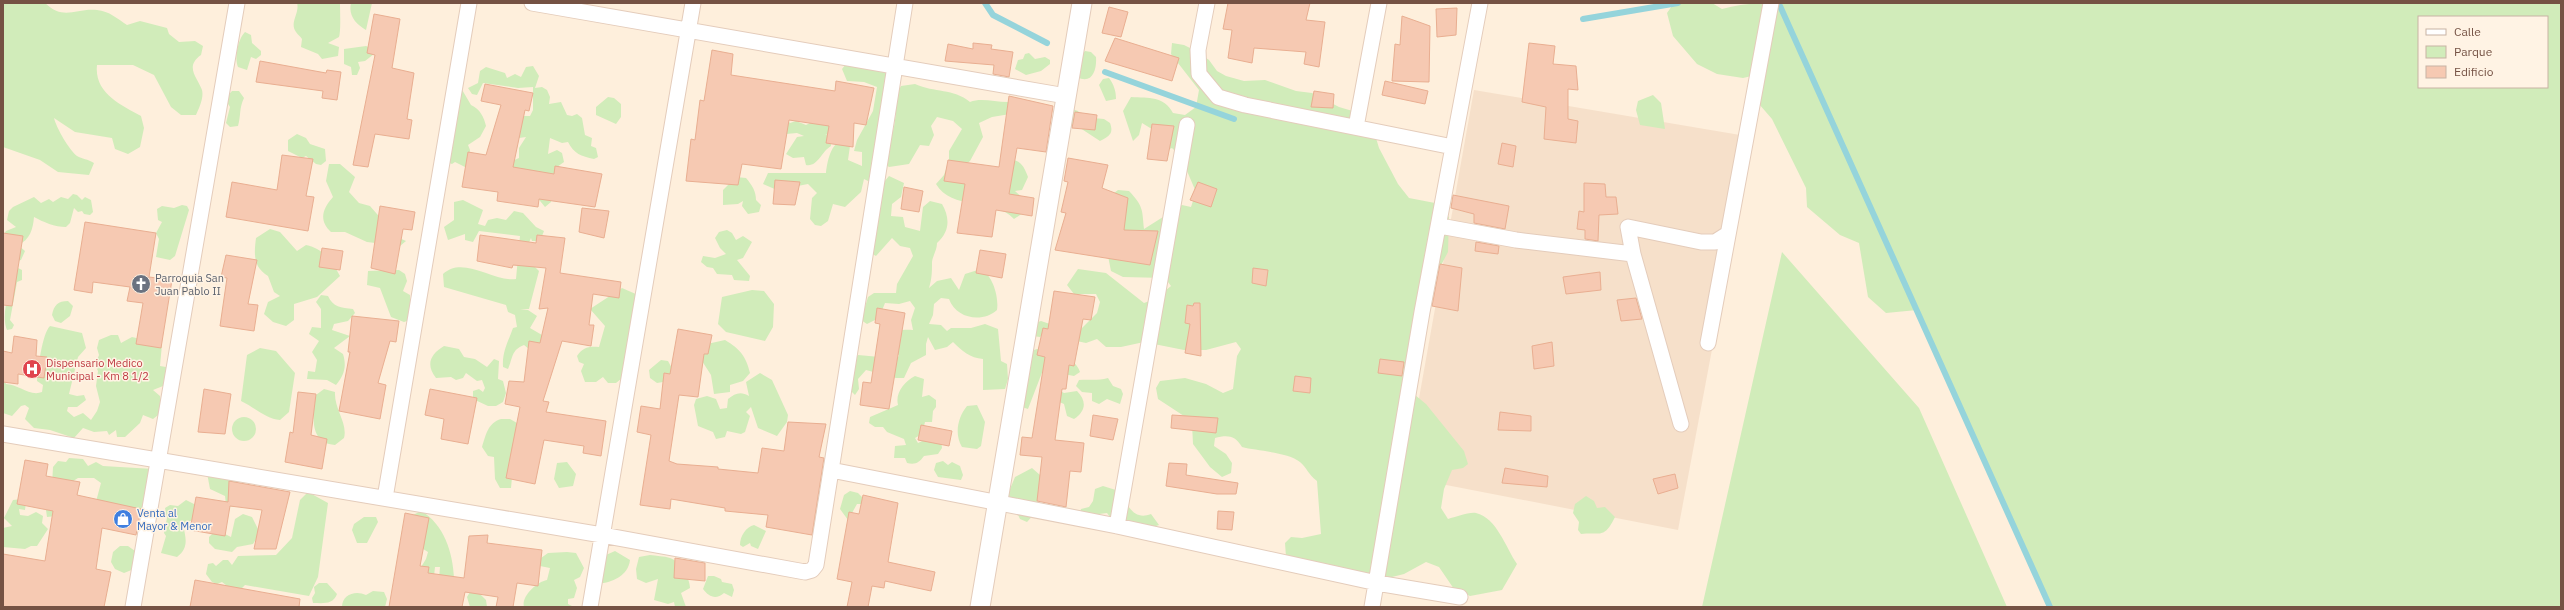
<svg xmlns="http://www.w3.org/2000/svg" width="2564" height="610" font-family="'IBM Plex Sans',sans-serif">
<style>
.residential{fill:#f6e0ca}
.green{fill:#d1ecba;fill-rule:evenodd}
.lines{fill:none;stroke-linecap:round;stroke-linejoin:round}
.stream{stroke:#95d4db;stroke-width:6}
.building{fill:#f6c9b2;stroke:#e9ae91}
.minor-casing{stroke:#e4ccbb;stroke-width:17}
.tertiary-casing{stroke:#e4ccbb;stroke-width:21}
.minor{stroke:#fff;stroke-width:15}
.tertiary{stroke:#fff;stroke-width:19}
.labels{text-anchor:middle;stroke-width:3;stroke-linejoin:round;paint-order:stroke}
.worship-label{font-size:11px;fill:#5b616d;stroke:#fff3e4;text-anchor:start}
.health-label{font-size:11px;fill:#be3a42;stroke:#fff3e4;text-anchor:start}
.shop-label{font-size:11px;fill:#366cbe;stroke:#fff3e4;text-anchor:start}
</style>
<rect width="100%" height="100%" fill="#feefdc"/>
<path class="residential" d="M1474 90 1752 137 1678 530 1405 477Z"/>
<path class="green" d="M3 3H45C64 21 75 8 97 10 109 11 118 19 127 25L140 21 167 28 169 34 179 42 195 41 203 46 201 55C184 67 198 78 202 90 204 98 199 108 196 115H181L171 107 154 75 133 65H97C94 93 121 105 141 116L144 128 140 147 128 154 115 149 112 138 75 132 54 118C56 127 69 150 77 156 82 159 88 159 94 163L89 175 58 172 40 160 3 147Z
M297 3H340C340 11 341 31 339 37L328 43 339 47 338 56 322 59 318 54 301 47 302 39C300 36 298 35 296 32 289 23 300 13 297 3Z
M351 3H372L366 30C356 24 348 16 351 3Z
M1674 3H1712L1722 9C1742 4 1759 1 1779 6L1780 3H2561V607H2050L1917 310 1886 313 1868 297 1859 243 1840 235 1807 207 1806 188 1772 119 1759 104 1760 74 1743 78 1717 74 1697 64 1673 36 1667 13ZM2419 17H2547V87H2419Z
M245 32 251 35 252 43 261 51V55L256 59 251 57 247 70 238 67C234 58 238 39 245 32Z
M1172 43 1184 45 1196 51 1209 60 1217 71 1226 76 1244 81 1265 80 1296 91 1312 93 1339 107 1356 112 1373 128 1379 148 1398 184 1409 198 1435 203 1449 217 1448 252 1417 311 1415 395 1426 404 1464 451 1468 464 1463 468 1452 470 1444 489 1441 508 1448 519C1456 517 1468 512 1476 513 1497 518 1506 548 1517 564L1502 590 1470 596 1454 589 1439 567 1426 562 1404 574 1384 579 1286 557 1285 543 1291 537 1302 538 1321 534 1317 481C1308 474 1307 468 1300 462 1288 452 1257 451 1242 447 1235 435 1227 435 1215 438L1214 446 1226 454 1232 463 1231 473 1222 477 1210 467 1193 444 1192 424 1187 418 1158 399 1156 388 1160 381 1185 378 1206 384 1223 393 1233 389 1237 356 1241 349 1236 342 1206 350H1184L1144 342 1121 347H1106L1097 339 1086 343 1044 334 1040 337 1033 336 1035 323 1041 321 1077 333 1097 313 1100 302 1096 294H1074L1067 285 1078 269 1106 273 1144 303 1155 299 1171 286 1165 278 1123 277 1111 271 1108 256 1109 197 1118 190 1129 191C1144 207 1142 210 1144 229L1182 205 1191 207 1196 192 1181 157 1172 148 1160 153V134L1142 123 1139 135 1133 141 1123 111 1131 97C1149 98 1164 96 1173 113L1185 115 1196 107 1199 90 1171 54Z
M366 46 371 48 374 54 365 61 358 62 360 68 357 75H352L351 67 344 64V49Z
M1085 51 1091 52 1096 57C1097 70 1092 85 1077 77L1078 58Z
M1029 53 1035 59 1045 57 1050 60V64L1041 71 1026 75 1015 69 1018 60 1023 59 1025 54Z
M846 64 878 69 890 75 870 182 864 179 861 192 845 207 833 204 828 221 821 226 815 225 810 219 812 198 817 193 808 184 777 190 763 184 768 173H826C827 164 830 147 838 143L850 146 848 160 862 166V152L854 151 857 140 873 111 877 87 864 82 847 81 842 69Z
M533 66 539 76 535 88 542 87 547 90 550 97 549 104 561 102 567 115 572 116 577 114 582 118 585 135 592 138 591 146 596 148 598 157 594 159C581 156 574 154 568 142L562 143 550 138 548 154 557 150 562 153 564 162 557 167 551 202 545 207 536 196 530 174 523 169 520 173 506 164 519 158V148L526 137 519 138 523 116H530L533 110V87L518 88 483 83 477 95 472 94 468 88 478 83 480 71 486 67 505 73 507 78 515 74 521 77 526 67Z
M1109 78C1114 85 1116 91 1116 99L1106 101 1099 85 1103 79Z
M915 84C935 93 953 88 970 102 982 97 997 103 1011 102L1010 114 992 117 979 123 983 137 970 161 956 172 991 181 1008 159C1021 160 1024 166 1028 177L1022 190 1015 191 1023 198V213L1014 219C994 197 951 211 936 184L944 175 949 161V151L962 129 953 121 937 117 931 126 934 135 929 146 920 145 909 164 889 167 884 163 894 127 896 113 893 101 901 86Z
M461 88 471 105C480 109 484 117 486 126L480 137 468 145 470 150 469 164 465 167 455 162 452 164 447 162Z
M232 91H239L244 98C239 108 241 116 238 126L230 127 226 123 230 107 225 99Z
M1653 95 1661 103 1665 129 1640 125 1636 110 1638 101Z
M608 97 614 98 621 104V117L616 124 596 115V107Z
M1072 109 1078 111 1082 117 1104 119 1110 123C1114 134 1109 136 1100 141L1077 126 1070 127Z
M812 112 825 126 829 123 833 137 825 134 831 138V146C821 152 818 167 806 165L804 157 793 158 786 154 797 137 804 136 797 133 786 134 783 116 790 123 796 121 806 125 810 123Z
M297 134 306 138 310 144 325 149 326 161 321 165 316 164 306 156 302 158 288 151V140Z
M329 164H340L355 177 349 192 359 203 370 206 397 237 406 241 400 246 367 242 345 232H331C318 220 323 208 333 197L326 181Z
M889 176 904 183 901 197 892 204 891 216 903 217 905 227 920 231 923 207 930 201 942 204C950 218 950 231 937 243 937 250 933 255 932 262 932 272 932 278 929 288L937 281 951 278 959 290 965 274 981 269C993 276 999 297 997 310 983 323 956 319 949 299L941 298 934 304 933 315 929 324 941 325 947 331 951 328H971L985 324 998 329 1001 361 1007 364 1008 379 1005 389 983 390V359C970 358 962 351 953 342L947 347 935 350 928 337 926 344V355L911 363 904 378H896L866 370 858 379 859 389 855 395 849 389 855 359 858 355 880 357 894 367 899 355 887 350C895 335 894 328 913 330L911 320 915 308 910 301 899 304 885 303 879 318 867 324 861 320 868 297 874 293H896L897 284 913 256 910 248 900 246 892 238 876 256 869 252 884 182Z
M736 177 746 178C752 185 756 191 756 200L761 205 759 212 748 214 742 206 743 201 738 204 723 205V190Z
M73 194 77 195 82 200 85 197 91 200 93 212 90 215 84 214 82 211 78 212 74 208 70 223 66 227C55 227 43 222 34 217 33 229 30 240 18 245L25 251 21 260 16 261 3 236 6 231 16 227 7 220 9 211 13 207 34 197 41 203 49 199 53 202 61 197 68 199Z
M463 200 483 210 478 224 485 226 488 220 497 218 506 220 514 211 523 213 536 227 544 231 540 241H532L531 238 527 247 533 265 539 271 529 309H520L528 310 537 316 530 328 542 335 560 339 529 349 524 345C511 350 513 358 508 369L503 367C502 352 508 342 513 328L517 327 515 315 508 312 506 305 444 287 443 274C463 255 493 282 516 279L520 236 479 231 473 242 465 240V234L448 240 444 227 454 220V202Z
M182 205 187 206 189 210 175 256 170 260 156 257 159 239 156 233 162 222 158 220 157 209 162 206 174 208Z
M270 229 280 232 297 251 306 245C324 249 332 261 340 276L317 297 294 304V320L286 326 273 322 264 314 268 302 280 296 274 292 268 276C253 267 254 254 256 238Z
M727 230 732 233 736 240 743 236 752 242 743 258 737 260 750 276 749 281 734 280 732 275 717 274 713 268 707 267 701 262 703 256 715 258 726 254 720 248 715 238 719 232Z
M1782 252 1919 408 2007 607H1702Z
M18 268 22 270V280L17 282 10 320 14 325 12 329 7 330C0 314 11 283 18 268Z
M399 270 405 274 407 281 403 291 410 295V320L404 322 391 317 380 288 367 285 368 271Z
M622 288 638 295 630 343 625 355 629 363 627 374 616 383H608L603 377 596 382H585L581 371 584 364 579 362 577 356C583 347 589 346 599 347L605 326 590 309Z
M752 290 764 291 774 304 773 327 765 341 726 332 718 324 722 297Z
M321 295 328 296C333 307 341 308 353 309L355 313 348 321 334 324 332 330 350 336 334 348 343 354C347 367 344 375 336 385L327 380 307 379 308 371 315 372 317 360 312 352 319 341 309 334 312 327 321 328V309L316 302Z
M68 301 73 306 70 316 61 323 55 321 52 315C54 305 58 301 68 301Z
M50 326 82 333 86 348 78 357 69 394 77 396 84 395 86 400 77 407H68L67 411 74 417 83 413 91 420 97 411 100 402 96 386 98 371 95 365 99 355 97 348 99 340 111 335H118L121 343 132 337 162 344 160 366 166 367 169 371 163 386 153 390 160 396 162 412 153 419 143 415 140 423 125 437H117L116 430 109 435 107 431 94 432 83 428 74 438 50 430 34 428 25 419 29 408 25 405 21 406 12 416 3 413V378L6 384C18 384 30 397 42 392L43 385 37 381C38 369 42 334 50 326Z
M725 340C740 349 746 356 750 373L743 381 730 385V392L714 394 711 375 702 361 707 344Z
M444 346 459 349 464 357 475 359 487 367 494 359 499 361 498 379 503 381 506 393 503 402 496 406H488L473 399V391L479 389 483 392 485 388 482 380 477 381 466 373 463 378 456 380 451 377 436 378C425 364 431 354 444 346Z
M260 348 276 351 295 373 289 412 280 420C266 419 254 407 241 401L247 355Z
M1037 349C1052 350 1075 356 1080 372L1074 376 1043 370 1028 409 1022 407 1031 351Z
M661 360 668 361 674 372 663 382 657 383 650 378 649 370Z
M760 373 772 380 788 415 787 422 777 436 758 428 751 407 746 412 750 416 745 432 741 434 727 431 725 437 716 439 713 432 698 426 694 405 696 399 707 396 716 399 720 409 727 408 728 399C735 393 741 391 749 396L746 382Z
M915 376 924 379 922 397 929 395 936 400V407L933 411 932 422H925L922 434 915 438 918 443 931 437 941 440 942 448 938 454 924 456C919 463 915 465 907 463L905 458H894L895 446 906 445 904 439 887 432 883 427H875L869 423 870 417 898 405C895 393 904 382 915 376Z
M1108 378 1113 386 1121 389 1123 394 1120 404 1107 399 1099 404 1092 401V393L1082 392 1076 386 1079 380C1090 379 1097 381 1108 378Z
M324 389 335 392C334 409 348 423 344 438L335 445C308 443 313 414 316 395Z
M1057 389 1064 393 1077 391C1087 401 1086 411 1074 419L1067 416 1064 404 1057 401Z
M977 405 985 422 981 446 977 449 962 447C954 434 958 417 967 406Z
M232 429a12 12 0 1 1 24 0a12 12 0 1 1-24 0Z
M501 419H510L517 423 511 488H500L495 479 494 457 488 456 482 447C486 434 488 423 501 419Z
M69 458 83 459 88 466 96 462 103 466 154 469 150 520 134 519 94 509 101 483 94 478H78L70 483 56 516 47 517 46 510 52 486 53 467 58 461 66 462Z
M943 461 948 465 952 462 960 466 963 475 961 480 938 477 934 470 936 463Z
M567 462 576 474 573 486 559 488 554 479 557 463Z
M1032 468 1040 475 1037 511 1027 522 1020 519 1008 494 1015 477Z
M207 473 232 478 242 486 233 507 226 505 225 496 210 489Z
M1103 486 1119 491C1127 504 1133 521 1151 514L1159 525 1153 527 1110 517 1107 513 1099 514 1091 523 1079 517 1081 509 1089 507 1093 501 1095 489Z
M850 491 858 493 865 500 862 504H857L848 520 840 509 844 495Z
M308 492 328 503 318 577 309 596 245 585 239 591 231 589 222 582 217 584 212 582 206 574 208 564 213 563 216 566 223 560H228L232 565 238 556 276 555 292 538 300 500Z
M1586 496 1594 501 1597 508 1605 507 1615 517C1604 539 1602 532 1581 534L1578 530 1579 522 1573 513 1575 504Z
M22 499 26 502 25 510 19 509 20 515 28 516 36 512 43 516 42 523 48 529 37 546H31L25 549 3 547V528L12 526 4 518 13 500Z
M186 500 198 506 196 518 183 525C186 538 189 548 177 557L161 553 166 536 164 533 167 518 165 508 170 505 178 506Z
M421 511C444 524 453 553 454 578H439L440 567H435L434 576 418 572 426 559 428 552 420 547 409 517Z
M243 514 252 517 260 533 253 544 237 547 232 552 215 549 209 543V537L214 532H221L231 537 235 519Z
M364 517H376L378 522 367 543H357L352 530 354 524Z
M754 525 766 531 758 549 751 546 750 543 743 547 740 545C740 536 746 527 754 525Z
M120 546H128L135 551 134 569 124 573 115 569 111 562 113 552Z
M615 551 630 560C628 576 613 582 598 584L606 555Z
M567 552 576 553 584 568 580 577 574 580 577 588 574 598 568 599V604L574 607H524C521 597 536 582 547 580L550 568 540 566 541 558 548 553Z
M650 555C656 556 664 556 670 558 680 561 690 578 690 588L681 593 686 607H675L674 602 668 604 654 600 658 579 646 583 637 579 636 569 639 557Z
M708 576H714L721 579 722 582 732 584 734 590 732 597 724 593C716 600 709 597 703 589Z
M319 583H327L337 594C333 605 323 603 313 603L312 598 315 593 314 587Z
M373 591 384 592 387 599 385 607H342C342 594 356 590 366 595Z
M470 592 479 593 486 600 487 607H470L467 597Z"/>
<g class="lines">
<path class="stream" d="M985 3 993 15 1047 43
M1780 6 2050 607
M1583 19 1678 3
M1105 72 1234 119"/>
</g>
<path class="building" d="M1228 3H1310L1306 20 1325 22 1319 67 1304 64 1306 52 1254 48 1252 63 1228 58 1232 30 1223 29Z
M1109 7 1128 12 1121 37 1102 33Z
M1457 8 1456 35 1437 37 1436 9Z
M374 14 400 19 392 68 414 73 407 119 412 120 409 139 375 134 368 167 353 165 375 55 367 53Z
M1402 16 1430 26 1429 82 1392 81 1395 44 1400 45Z
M1115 38 1179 58 1172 81 1105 61Z
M973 43 992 45 991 49 1013 52 1009 77 993 74 994 65 945 61 948 44 973 49Z
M1529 43 1555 46 1553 64 1576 66 1578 90 1568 89V119L1578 121 1576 143 1544 139 1546 107 1522 102Z
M712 50 733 54 731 75 835 91 836 81 874 88 866 125 854 123 853 147 826 143 829 126 789 120 781 169 742 164 738 185 686 181 691 139 695 140 700 100 704 101Z
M260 61 326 73 327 70 341 72 337 100 322 98 323 91 256 82Z
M1385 81 1428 91 1425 104 1382 95Z
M485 84 533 93 529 111 525 110 513 167 554 174 555 166 602 174 595 207 539 199 538 207 497 201 498 192 462 187 468 152 486 155 501 105 481 101Z
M1314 91 1334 94 1333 108 1311 107Z
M1009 96 1053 106 1046 152 1017 148 1009 194 1034 198 1032 216 996 210 992 237 957 233 965 184 944 181 948 160 999 167Z
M1075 112 1097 115 1095 130 1072 128Z
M1152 124 1174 126 1167 161 1147 159Z
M1502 143 1516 146 1513 167 1498 164Z
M282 155 313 159 306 196 314 197 308 231 226 217 232 182 277 190Z
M1068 158 1108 165 1102 188 1128 198 1124 230 1158 231 1150 265 1055 250 1066 213 1061 212 1068 182 1064 181Z
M775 180 800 182 795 205 773 204Z
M1198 182 1217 189 1211 207 1190 200Z
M1584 183 1605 184 1606 197H1616L1618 214 1599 215 1598 241 1585 239V230L1577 229 1579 211 1584 212Z
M904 187 923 191 919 212 901 209Z
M1453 195 1509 206 1505 229 1474 223V214L1451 208Z
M380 206 415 212 412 230 403 229 395 274 371 268Z
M582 208 609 211 604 238 579 232Z
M85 222 156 233 149 277 172 280 161 348 136 344 143 303 127 301 130 287 93 282 92 293 74 290Z
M3 233 23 236 12 306 3 305Z
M480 235 536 243 537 235 565 238 560 273 621 282 619 298 593 294 589 325H594L591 346 562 341 543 401 549 402 546 412 606 421 601 456 583 453 584 446 544 440 535 484 506 478 520 407 505 404 509 381 524 382 529 341 540 343 548 308 539 309 546 268 513 265 512 268 477 261Z
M1476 242 1499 246 1498 254 1475 251Z
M322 248 343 251 340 270 319 267Z
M980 250 1006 254 1002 278 976 273Z
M226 255 257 260 248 304 258 305 254 331 220 326 227 278 221 277Z
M1440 264 1462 268 1458 311 1432 306Z
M1253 268 1268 270 1266 286 1252 283Z
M1600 272 1601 290 1566 294 1563 277Z
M1054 291 1095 297 1091 320 1083 319 1074 366 1069 365 1066 389H1062L1055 440 1084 443 1081 472 1070 471 1066 507 1037 501 1042 457 1020 455 1022 437 1032 438 1045 357 1037 355 1043 328 1048 329Z
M1636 298 1642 319 1621 321 1617 300Z
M1194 303H1200L1201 356 1185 353 1190 324 1185 323 1187 305 1193 306Z
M877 308 905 313 889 409 860 405 863 382 871 383 880 324 875 323Z
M352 316 399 321 396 342 390 341 378 383 386 385 380 419 339 411 350 352H348Z
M678 329 712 335 708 354H704L698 397 679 395 669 461 677 464 718 467V469L758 473 762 448 784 451 788 422 826 424 819 457 824 458 812 535 766 527 768 515 725 511V508L671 499 670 509 640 505 651 435 637 432 641 406 660 409 664 373 670 374Z
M14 336 37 340 36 356 47 357 44 378 18 374V384L3 382V351L12 353Z
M1552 342 1554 366 1534 369 1532 346Z
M1380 359 1404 362 1402 376 1378 373Z
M1295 376 1311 378 1310 393 1293 391Z
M204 389 231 394 225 434 198 432Z
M430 389 477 398 468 444 441 439 444 419 425 415Z
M298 392 316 394 311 435 327 439 322 469 285 462 290 432 293 433Z
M1500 412 1531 416V431L1498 430Z
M1093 415 1118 419 1113 440 1090 436Z
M1172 415 1218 418 1216 433 1171 428Z
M921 425 952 431 949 446 918 440Z
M25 460 48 464 46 476 80 482 77 495 141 509 136 535 102 528 96 569 111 572 104 607H3V554L45 561 53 511 17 504Z
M1169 463 1187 464 1186 475 1238 483 1236 494H1217L1166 486Z
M1505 468 1548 476 1547 487 1502 483Z
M1675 474 1678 488 1658 494 1653 479Z
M229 481 290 492 276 549H254L262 510 230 506 225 536 190 530 196 497 228 502Z
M863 495 898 503 888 562 935 572 931 591 885 581 884 588 872 586 868 607H847L852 582 837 579 849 512 859 514Z
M1218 511 1234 512 1232 530 1217 529Z
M405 513 429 518 420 566 429 567 428 573 464 578 469 536 488 535 487 543 542 550 538 586 517 583 513 607H496L498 597 465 592 462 607H389Z
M675 558 705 563V581L674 578Z
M195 580 300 599 299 607H190Z"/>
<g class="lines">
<defs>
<path id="minor" d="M532 3 1066 96
M1207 3 1198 50 1199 74 1218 97 1245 105 1453 147
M1356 127 1379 3
M1440 226 1516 240 1633 254
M1708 343 1771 3
M1681 424 1633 254 1628 227 1701 242H1715L1726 235
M3 434 602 535 805 572 812 570 816 565 905 3
M831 470 1117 526 1377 583 1460 597
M385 498 469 3
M1117 526 1187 125
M133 607 237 3
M590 607 693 3
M1372 607 1422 312 1480 3"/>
<path id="tertiary" d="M980 607 1082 3"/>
</defs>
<use href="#minor" class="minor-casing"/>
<use href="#tertiary" class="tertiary-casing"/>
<use href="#minor" class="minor"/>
<use href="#tertiary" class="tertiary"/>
</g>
<defs>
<symbol id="church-disc" viewBox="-11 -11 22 22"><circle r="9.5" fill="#6b7280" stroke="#fff3e4"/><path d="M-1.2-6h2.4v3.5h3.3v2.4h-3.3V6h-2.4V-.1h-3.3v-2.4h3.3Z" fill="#fff"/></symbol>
<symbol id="hospital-disc" viewBox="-11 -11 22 22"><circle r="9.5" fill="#e0444e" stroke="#fff3e4"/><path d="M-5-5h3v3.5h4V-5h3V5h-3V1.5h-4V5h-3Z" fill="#fff"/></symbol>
<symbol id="shop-disc" viewBox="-11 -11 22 22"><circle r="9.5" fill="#3f7fe0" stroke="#fff3e4"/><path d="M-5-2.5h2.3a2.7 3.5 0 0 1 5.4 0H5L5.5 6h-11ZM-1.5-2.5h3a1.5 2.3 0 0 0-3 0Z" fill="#fff"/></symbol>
</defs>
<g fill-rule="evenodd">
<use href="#church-disc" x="130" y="273" width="22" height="22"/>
<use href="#hospital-disc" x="21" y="358" width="22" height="22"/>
<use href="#shop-disc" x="112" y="508" width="22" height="22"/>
</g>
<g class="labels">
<g class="worship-label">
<text x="155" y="282">Parroquia San<tspan x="155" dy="13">Juan Pablo II</tspan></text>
</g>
<g class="health-label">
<text x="46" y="367">Dispensario Medico<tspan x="46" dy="13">Municipal - Km 8 1/2</tspan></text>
</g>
<g class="shop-label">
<text x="137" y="517">Venta al<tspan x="137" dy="13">Mayor &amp; Menor</tspan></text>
</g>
</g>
<rect width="2564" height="610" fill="none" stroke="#755244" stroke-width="8"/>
<rect x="2418" y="16" width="130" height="72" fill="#fff3e4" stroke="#c8b3a4"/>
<rect x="2426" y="29" width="20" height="6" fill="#ffffff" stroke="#c8b3a4"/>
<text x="2454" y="36" font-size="12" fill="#755244">Calle</text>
<rect x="2426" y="46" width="20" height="12" fill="#d1ecba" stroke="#c8b3a4"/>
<text x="2454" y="56" font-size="12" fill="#755244">Parque</text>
<rect x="2426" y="66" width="20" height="12" fill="#f6c9b2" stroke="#c8b3a4"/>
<text x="2454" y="76" font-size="12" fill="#755244">Edificio</text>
</svg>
